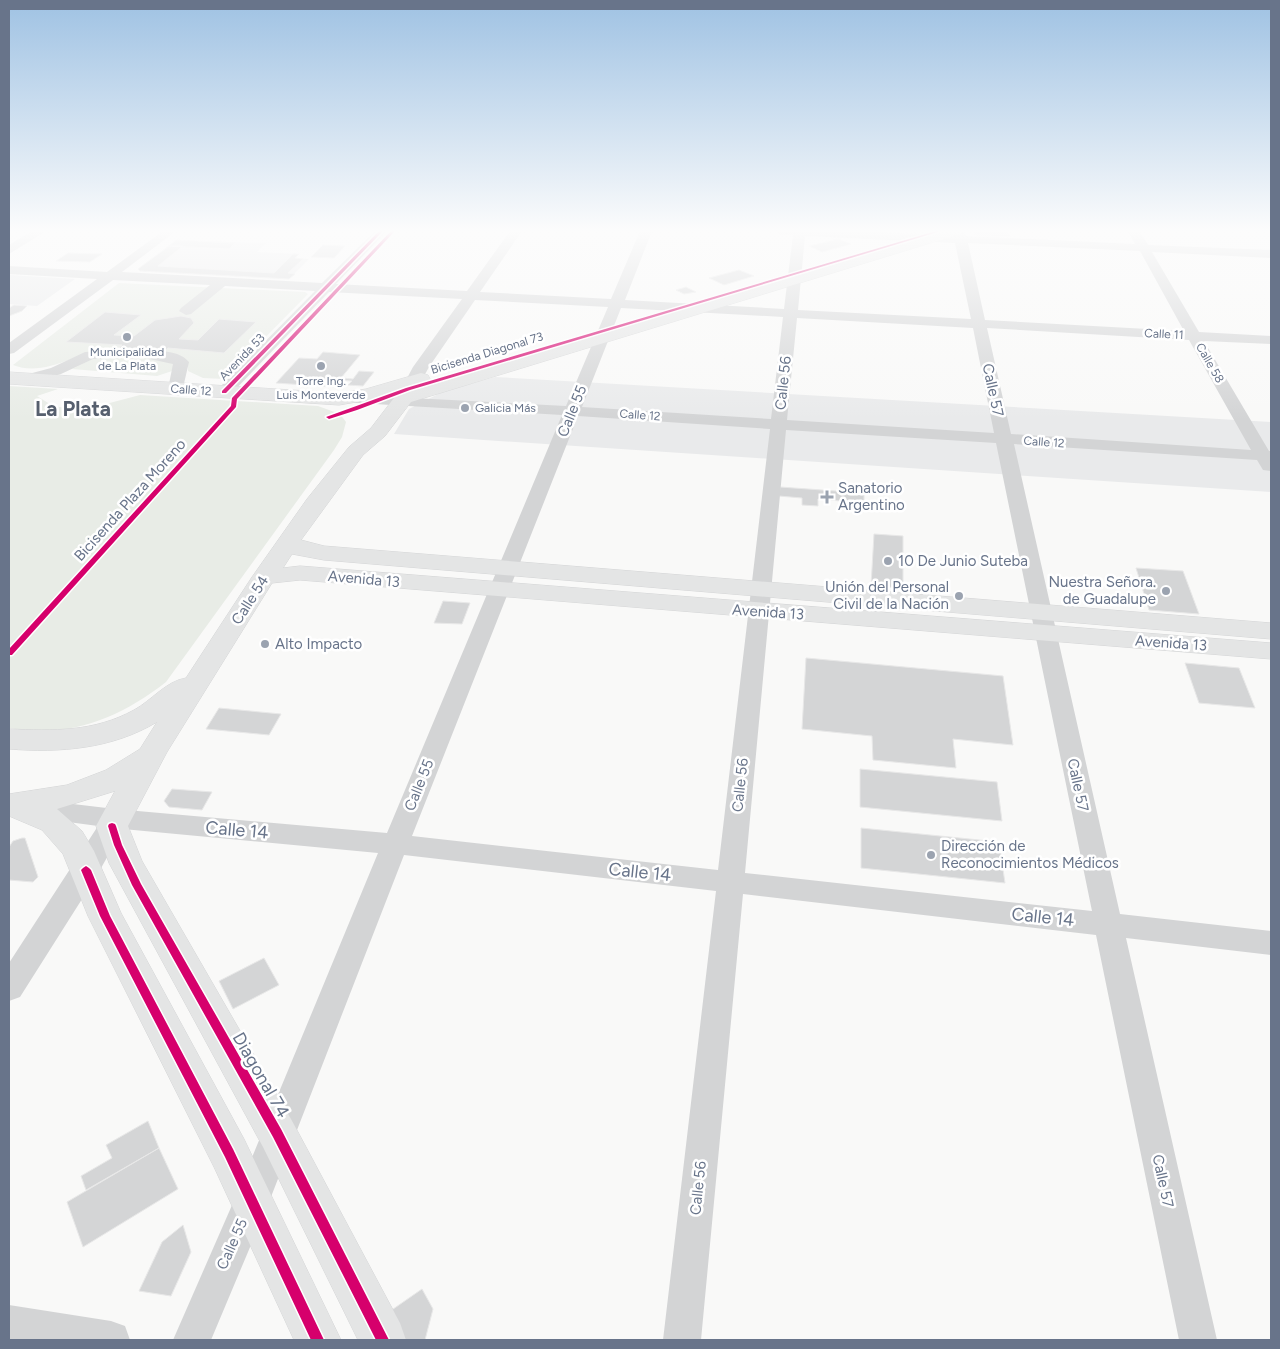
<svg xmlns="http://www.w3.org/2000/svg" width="1280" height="1349" font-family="Figtree,sans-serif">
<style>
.built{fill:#e9eaeb}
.green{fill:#e8ece6}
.building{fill:#d4d5d6;stroke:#e8e8e8}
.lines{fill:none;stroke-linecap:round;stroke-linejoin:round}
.major-casing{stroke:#d4d5d6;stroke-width:1}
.minor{fill:#d3d4d5;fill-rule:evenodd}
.major{fill:#e4e5e5;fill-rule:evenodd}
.cycleway-casing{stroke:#fff;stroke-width:3}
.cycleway{fill:#d6006c;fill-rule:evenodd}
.poi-dot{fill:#9ba3b0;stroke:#fff;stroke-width:2}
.labels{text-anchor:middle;stroke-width:5;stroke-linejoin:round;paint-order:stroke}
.far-street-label{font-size:12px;fill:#68748a;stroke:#fff}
.far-poi-label{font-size:12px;fill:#68748a;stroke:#fff}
.street-label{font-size:15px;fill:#68748a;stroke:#fff}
.poi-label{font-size:15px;fill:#68748a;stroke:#fff;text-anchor:start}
.near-street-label{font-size:18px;fill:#68748a;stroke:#fff}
.far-town-label{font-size:21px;font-weight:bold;fill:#565f6e;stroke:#fff}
</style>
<rect width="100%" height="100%" fill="#f9f9f8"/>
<path class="built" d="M176 240 266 243 257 252 299 254 296 258 309 259 289 279 140 271 138 269Z
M9 275 75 279 37 306 9 304Z
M495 377 1271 422V492L394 434 409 409 442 392Z"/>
<path class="green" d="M119 283 305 292 308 294 224 379 203 378 188 371V366C164 361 132 349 108 350 77 351 45 378 13 365Z
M100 355 160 357 175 363 172 371 157 376 72 369Z
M9 386 58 389 37 396 53 406 67 408 102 405 140 395 318 406 340 414 346 422 342 437 334 450 166 682C120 718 69 739 9 728Z"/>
<path class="building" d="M974 231H1007L1010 237 975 235Z
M838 239 851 244 822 252 809 246Z
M176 240 235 243 229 249 169 246Z
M323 245 345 246 334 258 311 257Z
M169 246H183L158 266 274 273 293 254H299L295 258 303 259 288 273 295 274 289 279 140 271 138 269Z
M68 253 102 254 90 262 56 261Z
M739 270 754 276 724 285 709 278Z
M686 287 696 292 684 294 676 290Z
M14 305 27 306 22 311 9 316V308Z
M105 312 141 315 114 335 134 336 155 320 181 316 191 318 194 323 179 339 198 340 219 319 256 322 224 353 168 348 162 353 147 352 139 359 123 358 131 351 116 350 122 345 66 342Z
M323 352 360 355 341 378 353 379 359 371 374 372 363 386 348 385 352 381 340 380 334 387 276 383 299 358 317 359Z
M780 487 864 493V503L818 499V506L802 505V498L779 496Z
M874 534 903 536V588L871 586Z
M1136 568 1183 571 1199 614 1149 610Z
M443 601 470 603 462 624 434 623Z
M806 658 1003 676 1013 745 953 739 956 768 873 760 872 736 802 729Z
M1185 663 1239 668 1255 708 1199 703Z
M219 708 281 714 269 735 206 729Z
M860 769 997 782 1002 821 860 807Z
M172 789 212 792 202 810 169 807 164 801Z
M861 828 999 842 1005 883 861 868Z
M22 838H25L38 877 33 882 9 880V847L13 841Z
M264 958 279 985 233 1009 219 981Z
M148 1121 159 1148 86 1190 81 1176 112 1158 106 1145Z
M159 1148 178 1189 83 1247 67 1202Z
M183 1225 191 1252 171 1296 139 1291 162 1242Z
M422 1289 433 1309 425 1340H404L386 1314Z"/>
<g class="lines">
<defs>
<path id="major" d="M941 231H962L960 234 411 402 385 436 363 455 301 540 324 546 1271 623V639L324 560 292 554 283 568 300 566 1271 643V659L300 580 272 583 167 752 128 826 142 861 291 1119 400 1323 406 1340H358L263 1147 109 863 96 826 115 791 57 809 82 831 94 851 121 913 244 1139 341 1340H294L214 1167 88 916 63 854 42 830 9 816V794L67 785 106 770 140 749 157 722C112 749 60 753 9 749V729C53 731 94 732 134 710 151 701 166 681 186 678L252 577 307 499 349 447 371 428 397 394Z
M9 372 339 393 366 389 421 373 428 375 430 379 428 383 368 400 339 405 9 384Z"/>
</defs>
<use href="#major" class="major-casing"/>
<path class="minor" d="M32 231H46L9 254V245Z
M163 231H176L122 272 322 283 375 231H387L336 284 467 291 510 231H522L480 292 611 299 640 231H652L625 300 784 309 793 235 779 234 777 231H852L954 235 953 231H965L966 236 1135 244 1128 231H1140L1148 245 1271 250V258L1152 252 1199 332 1271 336V344L1204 341 1269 451H1271V471L1263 470 1257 460 1014 444 1120 914 1271 931V955L1126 938 1217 1340H1179L1096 935 743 894 701 1340H663L716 891 404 855 269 1202 211 1340H173L236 1196 378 853 123 829 96 877 20 997 9 1001V963L98 826 31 817 22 815 18 808 22 801 31 799 115 809 387 833 562 415 341 402 339 399 347 394 397 397 413 367 462 299 329 292 230 395H218L216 392 218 389 315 291 225 286 191 314 186 315 179 311 181 308 210 285 113 280 14 353 9 354V343L97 279 9 274V266L107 272ZM805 236 955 243 971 319 798 310ZM968 243 1140 251 1184 331 985 320ZM475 300 608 307 566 406 412 398 429 367ZM621 308 783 317 771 419 582 407ZM797 318 973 328 994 433 787 420ZM987 328 1189 340 1251 450 1011 434ZM578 416 770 429 718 870 412 836ZM786 430 996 443 1092 911 745 873Z
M129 349 136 353 134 356 93 359 61 374 26 384 18 379 21 376 51 368 85 352Z
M145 350C159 351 179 350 189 362L182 392H170L168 389 173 364 140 357 138 354Z
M9 1305 111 1321 125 1326 130 1340H9Z"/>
<use href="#major" class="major"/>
<defs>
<path id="cycleway" d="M379 231H383L226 393H222V391Z
M391 231H395L237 399 236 407 12 655H9V649L231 406 232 398Z
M936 231H941L410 390 357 410 329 419 326 417 406 388Z
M112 823 115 824 116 826 122 845 141 884 281 1129 389 1340H376L273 1137 132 885 114 845 108 826 109 824Z
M86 866 89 868 91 870 110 916 233 1149 324 1340H311L225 1157 100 916 81 870 83 868Z"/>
</defs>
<use href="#cycleway" class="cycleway-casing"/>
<use href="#cycleway" class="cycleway"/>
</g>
<linearGradient id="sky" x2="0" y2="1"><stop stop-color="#9fc2e3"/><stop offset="0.55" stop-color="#fcfcfc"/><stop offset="1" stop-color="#fcfcfc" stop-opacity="0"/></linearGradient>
<rect width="1280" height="420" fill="url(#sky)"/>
<g class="poi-dot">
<circle cx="127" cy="337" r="5"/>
<circle cx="321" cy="366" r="5"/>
<circle cx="465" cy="408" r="5"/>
<path d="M824.5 489.5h5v5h5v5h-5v5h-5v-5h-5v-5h5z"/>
<circle cx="888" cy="561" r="5"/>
<circle cx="1166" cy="591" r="5"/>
<circle cx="959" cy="596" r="5"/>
<circle cx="265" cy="644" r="5"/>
<circle cx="931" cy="855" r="5"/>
</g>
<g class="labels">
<g class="far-street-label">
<text transform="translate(1164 334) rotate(3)" y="4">Calle 11</text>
<text transform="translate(487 353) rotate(-17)" y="4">Bicisenda Diagonal 73</text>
<text transform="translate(242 357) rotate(-46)" y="4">Avenida 53</text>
<text transform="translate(1210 363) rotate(60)" y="4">Calle 58</text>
<text transform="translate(191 390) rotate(4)" y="4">Calle 12</text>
<text transform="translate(640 415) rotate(4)" y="4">Calle 12</text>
<text transform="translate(1044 442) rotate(4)" y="4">Calle 12</text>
</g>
<g class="far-poi-label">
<text x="127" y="356">Municipalidad<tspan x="127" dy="14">de La Plata</tspan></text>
<text x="321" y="385">Torre Ing.<tspan x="321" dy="14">Luis Monteverde</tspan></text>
<text x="475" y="412" text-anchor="start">Galicia Más</text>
</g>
<g class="street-label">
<text transform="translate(783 383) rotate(-84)" y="5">Calle 56</text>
<text transform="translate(993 390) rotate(78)" y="5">Calle 57</text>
<text transform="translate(572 411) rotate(-68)" y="5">Calle 55</text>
<text transform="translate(130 500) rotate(-48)" y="5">Bicisenda Plaza Moreno</text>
<text transform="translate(364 579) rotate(5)" y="5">Avenida 13</text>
<text transform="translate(250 600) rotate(-57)" y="5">Calle 54</text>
<text transform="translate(768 612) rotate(4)" y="5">Avenida 13</text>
<text transform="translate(1171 643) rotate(4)" y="5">Avenida 13</text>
<text transform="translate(419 785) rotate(-68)" y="5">Calle 55</text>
<text transform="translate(740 785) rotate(-84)" y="5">Calle 56</text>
<text transform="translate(1078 785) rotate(78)" y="5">Calle 57</text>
<text transform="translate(1163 1181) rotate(78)" y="5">Calle 57</text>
<text transform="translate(698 1188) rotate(-84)" y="5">Calle 56</text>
<text transform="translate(232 1244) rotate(-66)" y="5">Calle 55</text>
</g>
<g class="poi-label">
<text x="838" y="493">Sanatorio<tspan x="838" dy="17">Argentino</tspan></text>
<text x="898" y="566">10 De Junio Suteba</text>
<text x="1156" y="587" text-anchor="end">Nuestra Señora.<tspan x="1156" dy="17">de Guadalupe</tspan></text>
<text x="949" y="592" text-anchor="end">Unión del Personal<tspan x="949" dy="17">Civil de la Nación</tspan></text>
<text x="275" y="649">Alto Impacto</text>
<text x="941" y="851">Dirección de<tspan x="941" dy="17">Reconocimientos Médicos</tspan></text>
</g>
<g class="near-street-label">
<text transform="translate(237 830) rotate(5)" y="6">Calle 14</text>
<text transform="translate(640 872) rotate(6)" y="6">Calle 14</text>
<text transform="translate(1043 917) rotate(6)" y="6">Calle 14</text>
<text transform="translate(261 1075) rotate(60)" y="6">Diagonal 74</text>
</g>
<g class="far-town-label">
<text x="73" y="416">La Plata</text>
</g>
</g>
<rect width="1280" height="1349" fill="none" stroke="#68748a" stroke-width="20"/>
</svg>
